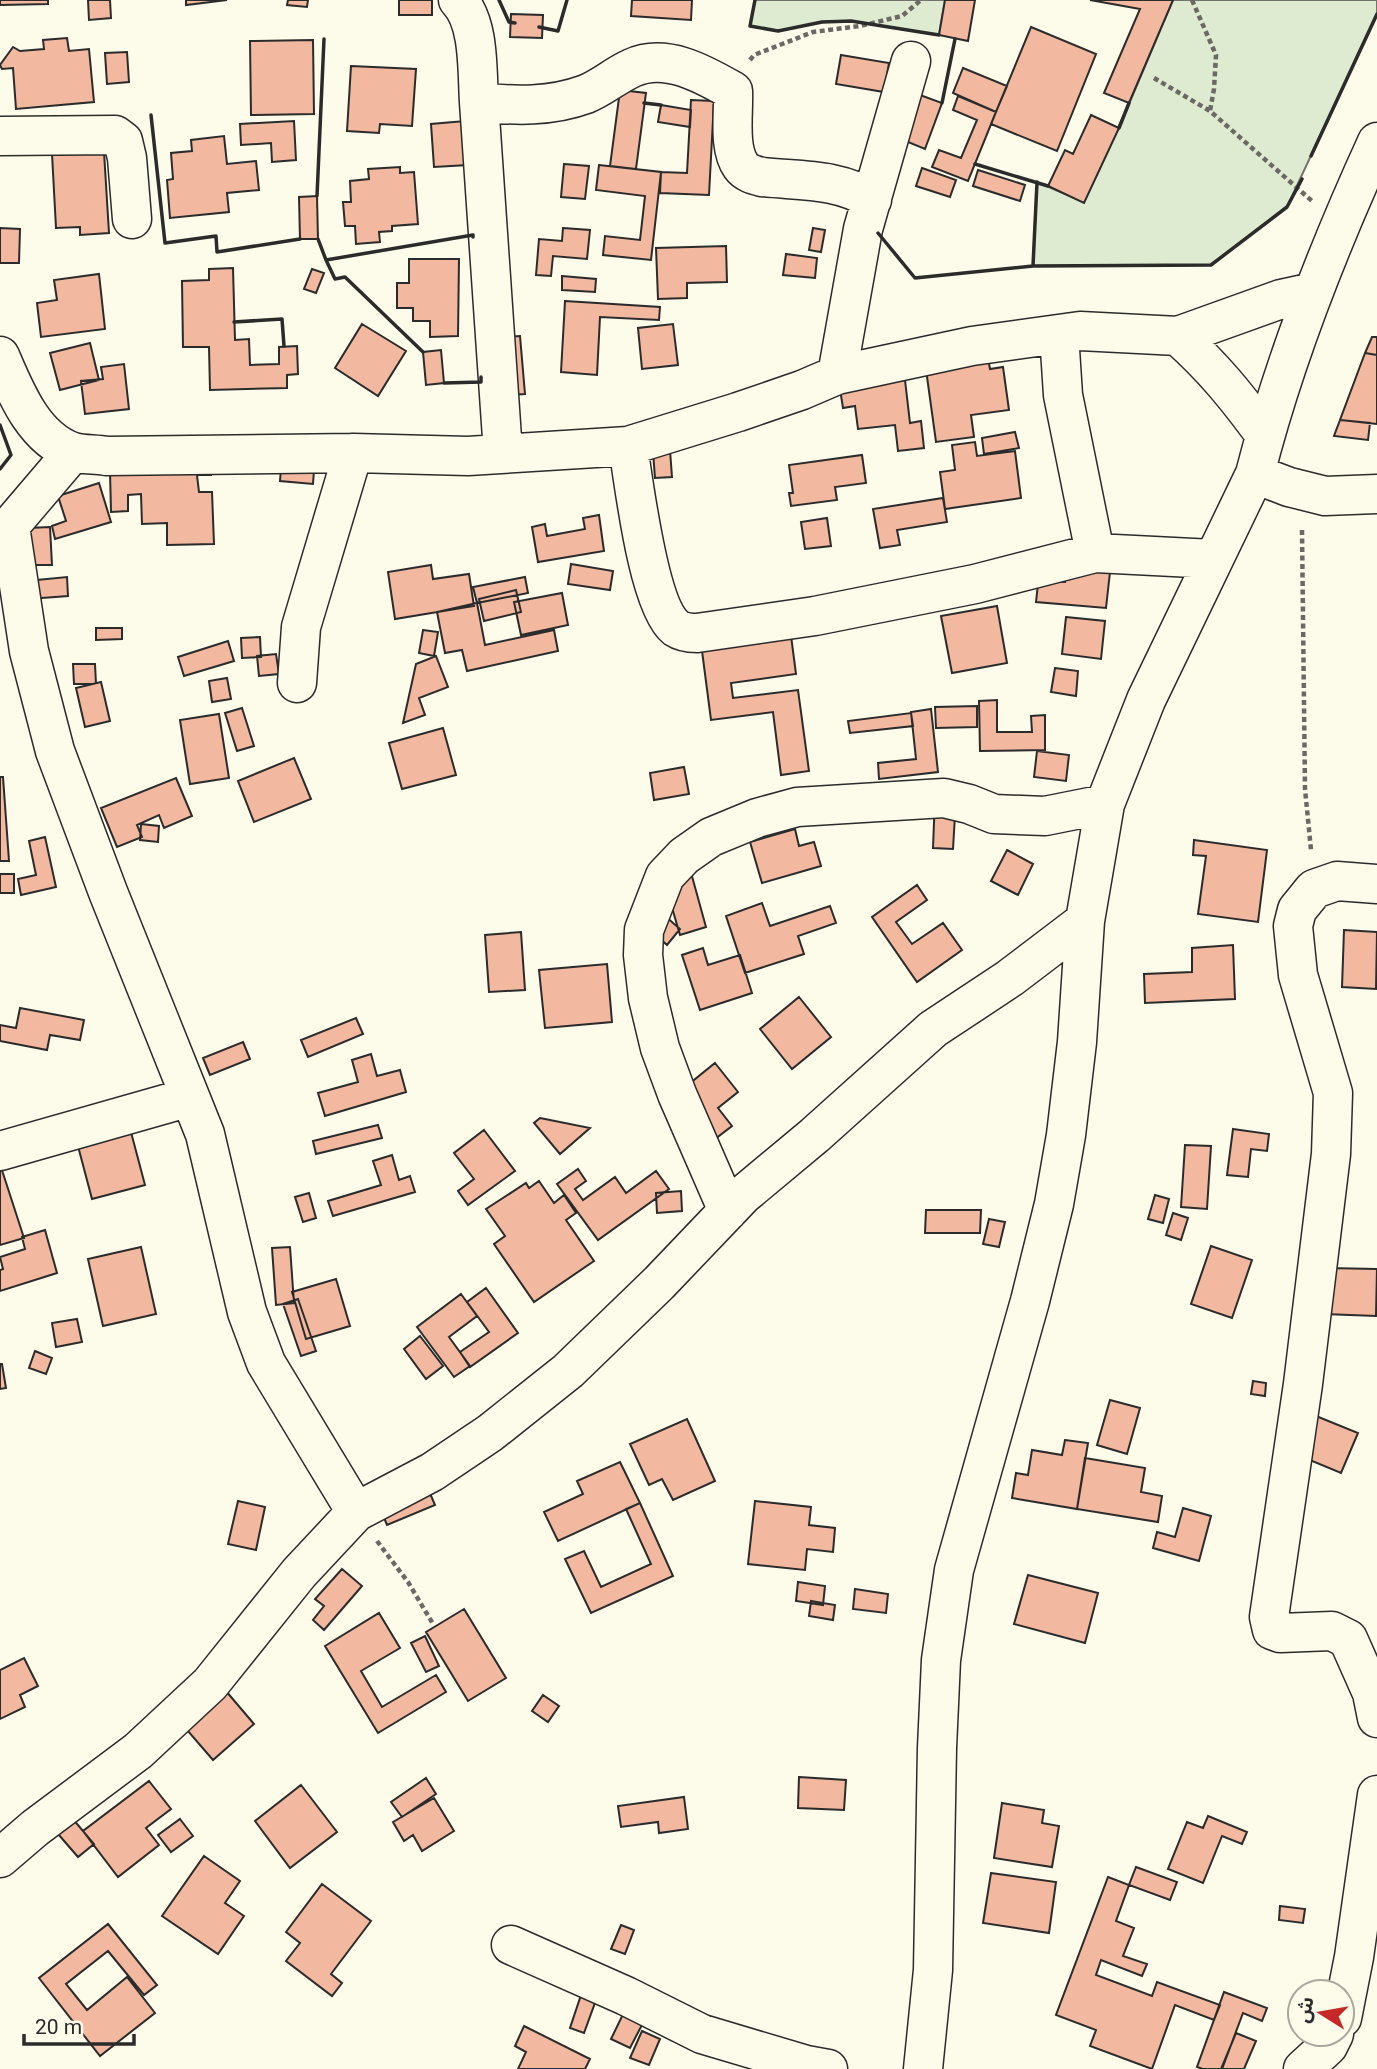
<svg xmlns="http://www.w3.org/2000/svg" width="1377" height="2069" font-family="Roboto,'Noto Sans Arabic',sans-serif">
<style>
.green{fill:#deebd1;stroke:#74746e;stroke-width:2}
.building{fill:#f2b8a0;stroke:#2b2b2b;stroke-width:2}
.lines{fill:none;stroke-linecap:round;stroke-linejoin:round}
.minor-casing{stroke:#2b2b2b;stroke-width:41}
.path{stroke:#6a6964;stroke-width:4.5;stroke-dasharray:5 3.5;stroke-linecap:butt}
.minor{stroke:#fdfbea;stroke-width:38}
.wall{stroke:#2b2b2b;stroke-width:3.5}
</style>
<rect width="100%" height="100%" fill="#fdfbea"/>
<path class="green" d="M755 0H945L939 35 851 21 822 22 778 31 750 26Z
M1173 0H1377V14L1287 207 1211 265 1033 266 1037 182 1084 202 1129 104Z"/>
<path class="building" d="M0 0H48V4L0 5Z
M88 0H110L111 18 89 20Z
M186 0H227L186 5Z
M288 0H308L307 7 287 5Z
M399 0H432V15H399Z
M632 0H692L691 20 631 16Z
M945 0H975L968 41 939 35Z
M1090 0H1173L1129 103 1104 93 1140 9Z
M511 14 543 15 542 38 510 37Z
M1031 27 1096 54 1057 151 991 124Z
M67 38 69 51 89 49 94 102 16 109 13 68 2 69 0 65 13 47 20 51 44 49 43 40Z
M313 40 314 114 251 115 250 41Z
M127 52 129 82 107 84 105 53Z
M841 55 889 63 884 92 836 84Z
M351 66 416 69 412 126 380 124 379 133 347 131Z
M963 68 1007 86 996 112 953 93Z
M620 90 646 93 636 169 610 166Z
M920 95 942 103 925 149 903 140Z
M958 96 996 112 968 181 932 167 939 150 961 158 977 120 953 110Z
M691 100 714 101 709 195 660 193 661 172 687 173Z
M661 105 691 110 690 127 658 122Z
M1091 115 1119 128 1084 203 1048 186 1065 150 1073 154Z
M294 121 296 160 272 162 271 143 241 145 240 124Z
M465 121 468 165 434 167 431 124Z
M224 136 227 164 256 161 259 190 227 193 229 212 170 218 167 180 173 179 171 153 192 151 191 140Z
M104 152 109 233 80 235V227L56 228 52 154Z
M564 164 589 166 585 199 561 197Z
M599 165 661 172 651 260 603 255 605 236 640 240 645 196 596 190Z
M400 167V173L414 172 418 224 392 226V231L379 232 380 242 356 244 355 226H345L343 202H351L350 181 369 179 368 169Z
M922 168 956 180 950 197 916 186Z
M978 170 1025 185 1020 201 973 186Z
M317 196 318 239H300L299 197Z
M0 228 20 229 19 263H0Z
M563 228 590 230 587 259 553 256 551 276 536 275 539 239 562 241Z
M813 228 825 230 821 252 809 250Z
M726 246 727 282 687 283V298L658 299 656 248Z
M786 254 817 258 815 278 783 275Z
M409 259H459L458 336 430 337V321H413V308H397V283H409Z
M233 268 235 340 249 339 250 365 279 364V347L297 346 298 374 287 375V388L210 390 209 347H183L182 281 209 280V269Z
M312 269 324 273 316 293 304 289Z
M99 274 105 329 41 337 37 303 57 300 54 280Z
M562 276 596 279 595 292 562 290Z
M565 301 660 307 659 320 600 317 597 375 561 372Z
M362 324 406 351 378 396 335 368Z
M673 324 678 365 642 369 638 328Z
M520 336 525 394 508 395 502 337Z
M1372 337H1377V355L1365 353Z
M90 343 99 380 60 390 50 353Z
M986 347 990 369 1003 367 1009 410 971 415 974 437 936 442 924 355Z
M441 350 444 383 426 385 423 352Z
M1365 353 1377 355V424L1340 420Z
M124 364 129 409 85 414 81 381 103 379 101 367Z
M905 380 910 423 921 421 924 448 898 451 895 425 858 429 855 406 843 408 840 389Z
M1340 420 1370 423 1368 440 1334 436Z
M1015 432 1019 448 984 454 982 438Z
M975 442 977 456 1015 451 1021 498 945 509 940 472 955 470 952 445Z
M670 450 672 477 655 478 653 452Z
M862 455 866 483 835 487 837 500 791 506 789 493H793L789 465Z
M211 466V475H197L199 492H212L214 544 167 545V523L142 524 141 494 128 495V511L111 512 110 472Z
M281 468 314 470 313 484 280 481Z
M99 483 111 522 55 539 52 526 66 521 58 496Z
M943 498 947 522 897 530 900 545 880 548 873 509Z
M599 515 604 551 538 562 532 527 545 524 547 536 585 529 583 518Z
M827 518 831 546 805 549 801 522Z
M50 527 52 565H30L28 528Z
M1041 557 1052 581 1065 582 1067 559 1111 563 1106 608 1036 602Z
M571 564 613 571 610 590 568 584Z
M431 565 433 579 469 574 474 606 395 619 388 572Z
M67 577 68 596 29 599 27 581Z
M525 577 528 593 477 603 473 587Z
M516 590 521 612 484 621 479 599Z
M562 593 568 625 521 635 514 602Z
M477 603 485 645 554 630 558 651 467 671 462 650 445 653 437 612Z
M997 606 1007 663 952 673 941 616Z
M1066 617 1105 621 1101 659 1062 654Z
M96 628H122V639L96 640Z
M790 628 796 674 731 683 733 698 798 690 809 771 781 775 773 712 711 720 702 651Z
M423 630 438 632 434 656 419 653Z
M260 637 261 657 242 658 241 638Z
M228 641 234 661 184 676 178 657Z
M276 654 279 674 259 676 257 656Z
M436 656 448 687 419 698 425 715 403 723 416 664Z
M73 664H95L96 684H74Z
M1055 668 1078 671 1076 696 1051 692Z
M227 678 231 699 212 702 209 681Z
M101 682 110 721 85 727 76 688Z
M997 700V732H1032L1031 716 1045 715V750L980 751 979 701Z
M977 706V727L936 728 935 707Z
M242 708 254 746 237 751 225 713Z
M931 709 938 772 879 779 878 763 916 759 911 712Z
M911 713 913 726 850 733 848 721Z
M219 714 229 778 190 784 180 720Z
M443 728 456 775 402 789 389 743Z
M1037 751 1069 755 1066 781 1034 777Z
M294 758 311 799 254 822 238 781Z
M684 767 689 794 654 800 650 773Z
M0 777H3L9 861H0Z
M176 778 192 816 164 828 159 815 137 825 142 837 117 847 101 808Z
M935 797 956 798 953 849 933 848Z
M141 824 159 826 158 842 140 840Z
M795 829 799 846 814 842 821 866 762 883 750 842Z
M45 837 56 887 21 895 18 879 36 875 29 841Z
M1194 840 1267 850 1258 922 1198 914 1206 856 1193 855Z
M1007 850 1033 864 1018 895 991 881Z
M690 869 706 927 680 935 663 877Z
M0 874H14V893H0Z
M917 885 927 900 896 922 912 944 943 923 962 950 917 982 872 917Z
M762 903 770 926 830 906 836 923 798 936 804 954 745 973 726 916Z
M656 908 680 929 667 945 657 936Z
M1344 930 1377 932 1376 989 1342 987Z
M521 932 525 990 489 992 485 935Z
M1233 945 1235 999 1145 1003 1144 974 1192 972V948Z
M703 948 708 965 740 955 752 993 700 1010 682 955Z
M607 964 612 1022 545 1028 539 970Z
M799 997 831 1037 792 1069 760 1029Z
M20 1008 84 1020 80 1040 50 1035 47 1050 0 1041V1025L16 1028Z
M356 1018 363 1034 308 1057 301 1040Z
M243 1042 250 1059 210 1075 203 1058Z
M371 1054 377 1076 400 1070 406 1092 325 1116 318 1093 358 1082 352 1060Z
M715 1063 738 1092 718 1108 732 1126 715 1139 678 1093Z
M127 1117 145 1185 92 1199 74 1131Z
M540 1118 590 1128 560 1154 534 1123Z
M378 1125 382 1138 316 1154 313 1141Z
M1233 1129 1269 1134 1267 1151 1251 1149 1248 1177 1227 1175Z
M484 1130 515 1171 468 1205 458 1191 474 1179 454 1153Z
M1185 1145 1211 1146 1207 1209 1181 1207Z
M392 1155 399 1180 410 1176 415 1192 333 1216 328 1201 381 1185 373 1161Z
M0 1164 24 1238 0 1245Z
M578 1169 586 1181 575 1189 583 1200 615 1177 626 1193 656 1171 669 1189 598 1240 557 1184Z
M539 1181 554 1203 564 1195 576 1213 566 1220 594 1261 534 1302 494 1244 505 1236 486 1209 526 1183 529 1188Z
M681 1191 682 1211 657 1213 656 1193Z
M309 1193 316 1218 303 1222 295 1197Z
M1155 1195 1169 1199 1163 1223 1148 1219Z
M926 1210H981L980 1233H925Z
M1173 1213 1188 1218 1181 1240 1166 1235Z
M989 1219 1005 1222 999 1247 983 1244Z
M45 1230 57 1273 0 1291V1270L3 1269 0 1257 25 1249 22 1237Z
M1211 1246 1252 1260 1232 1318 1191 1304Z
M141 1247 156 1314 103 1326 88 1259Z
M290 1247 294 1303 276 1305 272 1248Z
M1327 1268 1377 1269 1376 1316 1324 1314Z
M336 1279 350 1326 306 1339 292 1292Z
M486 1288 518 1333 470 1367 460 1352 489 1332 467 1302Z
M461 1294 477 1316 449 1337 470 1366 454 1377 417 1327Z
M298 1299 316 1351 301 1356 283 1304Z
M77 1319 82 1342 56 1347 52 1323Z
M420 1336 443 1366 426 1379 404 1349Z
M35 1351 52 1358 46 1374 29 1368Z
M0 1364H2L6 1388 0 1389Z
M1253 1381 1266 1383 1265 1396 1251 1394Z
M1110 1400 1140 1408 1127 1454 1097 1445Z
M1316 1416 1358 1433 1341 1473 1300 1456Z
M687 1419 715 1481 673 1500 662 1479 649 1485 630 1444Z
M1065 1440 1088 1443 1077 1509 1012 1498 1016 1473 1028 1475 1032 1450 1062 1455Z
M1085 1458 1145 1468 1141 1492 1162 1496 1158 1522 1077 1509Z
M620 1462 640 1503 558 1541 544 1512 583 1494 577 1481Z
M423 1477 435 1505 387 1525 375 1496Z
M238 1501 265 1507 256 1550 228 1544Z
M755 1501 811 1507 809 1525 835 1528 833 1552 807 1549 805 1570 748 1564Z
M640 1503 673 1576 591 1613 565 1559 584 1551 601 1587 651 1564 626 1509Z
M1183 1508 1211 1516 1199 1561 1153 1548 1157 1532 1175 1537Z
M342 1569 362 1586 324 1630 313 1620 324 1606 315 1599Z
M1028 1575 1098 1593 1085 1643 1014 1624Z
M798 1582 825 1586 823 1605 796 1601Z
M855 1589 888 1594 886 1613 853 1609Z
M811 1601 835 1605 833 1620 809 1616Z
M464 1609 506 1678 468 1701 426 1632Z
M379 1613 400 1648 361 1671 382 1707 436 1675 446 1692 378 1733 325 1646Z
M425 1636 439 1666 426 1672 411 1643Z
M24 1658 38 1686 20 1695 25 1707 0 1719V1670Z
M220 1684 254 1724 213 1760 187 1730Z
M543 1695 559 1706 548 1722 532 1711Z
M799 1777 846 1780 844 1810 798 1808Z
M426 1778 436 1794 402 1817 391 1802Z
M149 1781 171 1809 146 1828 159 1845 118 1877 83 1831Z
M301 1785 337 1832 290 1868 255 1821Z
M684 1797 688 1829 659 1833 658 1822 621 1827 618 1806Z
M434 1798 454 1831 422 1851 413 1835 404 1841 393 1822Z
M1002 1803 1044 1810 1042 1823 1059 1826 1052 1867 994 1858Z
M62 1806 94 1844 78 1857 46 1820Z
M1208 1816 1247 1832 1242 1844 1222 1836 1203 1883 1168 1869 1187 1822 1203 1828Z
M180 1819 193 1836 171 1852 158 1835Z
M204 1856 240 1881 225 1903 244 1916 218 1954 162 1916Z
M1136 1867 1177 1882 1170 1900 1129 1885Z
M991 1873 1056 1882 1049 1933 983 1923Z
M1108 1877 1129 1885 1116 1921 1134 1928 1123 1956 1147 1964 1142 1976 1101 1960 1096 1975 1152 1996 1157 1982 1220 2005 1214 2020 1175 2005 1152 2069 1090 2046 1096 2030 1056 2015Z
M322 1884 371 1921 331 1974 342 1983 332 1996 286 1961 300 1943 286 1932Z
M1280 1906 1305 1909 1303 1923 1279 1920Z
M108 1924 157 1985 144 1995 108 1951 66 1984 87 2010 127 1977 155 2013 100 2056 39 1978Z
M621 1925 634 1930 625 1954 611 1949Z
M1224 1992 1267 2008 1262 2021 1243 2013 1222 2069H1203L1197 2067Z
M581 1995 596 2000 584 2033 570 2028Z
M625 2010 645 2019 630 2048 611 2039Z
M524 2026 590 2059 585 2069H518L526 2052 515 2046Z
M642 2031 660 2039 649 2065 630 2058Z
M1236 2033 1256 2041 1244 2069H1221Z"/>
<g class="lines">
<defs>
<path id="minor" d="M458 0C480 22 477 72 479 102 515 106 551 107 586 94 603 87 616 75 632 68 666 52 705 75 733 91 734 113 728 148 741 166 746 173 754 175 762 177 799 181 839 178 872 200
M479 102 503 453
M0 136 115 135 123 141 127 158 132 219
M1059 334 1063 395 1095 553
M1178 336C1214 368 1237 397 1265 435
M0 356C15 391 33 438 73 452 83 455 96 454 106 456L353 453 468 456 628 446 738 412 802 390 837 375 972 346 1080 331 1178 336 1281 299 1313 292
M837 375 863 229 911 61
M628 446C634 483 648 606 676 628 682 632 690 633 697 633L815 616 975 584 1095 553 1213 559
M1255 474 1289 487 1325 496 1377 494
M10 526 29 651 55 751 108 892 205 1134 247 1312 266 1363 356 1512
M0 532 10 526 73 452
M297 683 301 627 353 453
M1377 884 1337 881 1314 889 1297 910 1293 926 1298 975 1333 1093 1331 1154 1303 1384 1269 1617 1272 1630 1280 1633 1332 1631 1348 1639 1372 1693 1377 1718
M0 1151 190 1097
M728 1211 677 1094 660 1048 648 998 643 955 644 930 665 876 684 856 711 837 757 818 797 807 944 798 969 804 994 814 1045 816 1105 804
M0 1858 35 1828 138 1751 210 1684 299 1573 356 1512 432 1472 490 1433 568 1371 659 1283 743 1195 815 1135 933 1029 1010 978 1085 921
M511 1945 626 1996 702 2034 806 2065 828 2069
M1342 2018 1354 1957 1377 1795
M923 2069 933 1970 937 1748 941 1660 954 1570 1030 1301 1054 1204 1066 1135 1077 1042 1085 921 1105 804 1146 700 1255 474C1284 360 1328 249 1377 142
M1303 2069 1328 2046 1334 2034"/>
</defs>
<use href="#minor" class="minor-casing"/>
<path class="path" d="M1192 0 1216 55 1214 89 1210 111
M750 60 754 55 813 32 860 26 902 16 921 0
M1154 78 1210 111 1312 201
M1302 530 1305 789 1311 850
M377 1541 408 1582 433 1624"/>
<use href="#minor" class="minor"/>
<path class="wall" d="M499 0 509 22 515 23
M755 0 750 26 778 31 822 22 851 21 939 35
M539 27 558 31 567 0
M644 103 661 105
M942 103 955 39
M151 115 165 243 216 236 217 252 300 239
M1119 128 1129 103
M1311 156 1377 14
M975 164 1048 186
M317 196 324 39
M878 233 915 278 1033 266 1211 265 1287 207 1302 179
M318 239 326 260
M1033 266 1037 182
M234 322 282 319 284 346
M423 352 345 277 335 279 326 260 473 235V237
M444 383 481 382V377
M0 425 11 455 0 469"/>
</g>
<g transform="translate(1321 2013) rotate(281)"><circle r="33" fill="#fdfbea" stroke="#a9a89e" stroke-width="2"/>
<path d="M0-5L12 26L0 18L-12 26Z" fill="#c62828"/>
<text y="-10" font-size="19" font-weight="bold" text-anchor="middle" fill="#2b2b2b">ش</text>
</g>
<path d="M24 2034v10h110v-10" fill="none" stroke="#2b2b2b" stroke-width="3.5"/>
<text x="35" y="2034" font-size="21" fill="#2b2b2b" stroke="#fdfbea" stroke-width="5" paint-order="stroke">20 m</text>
</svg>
